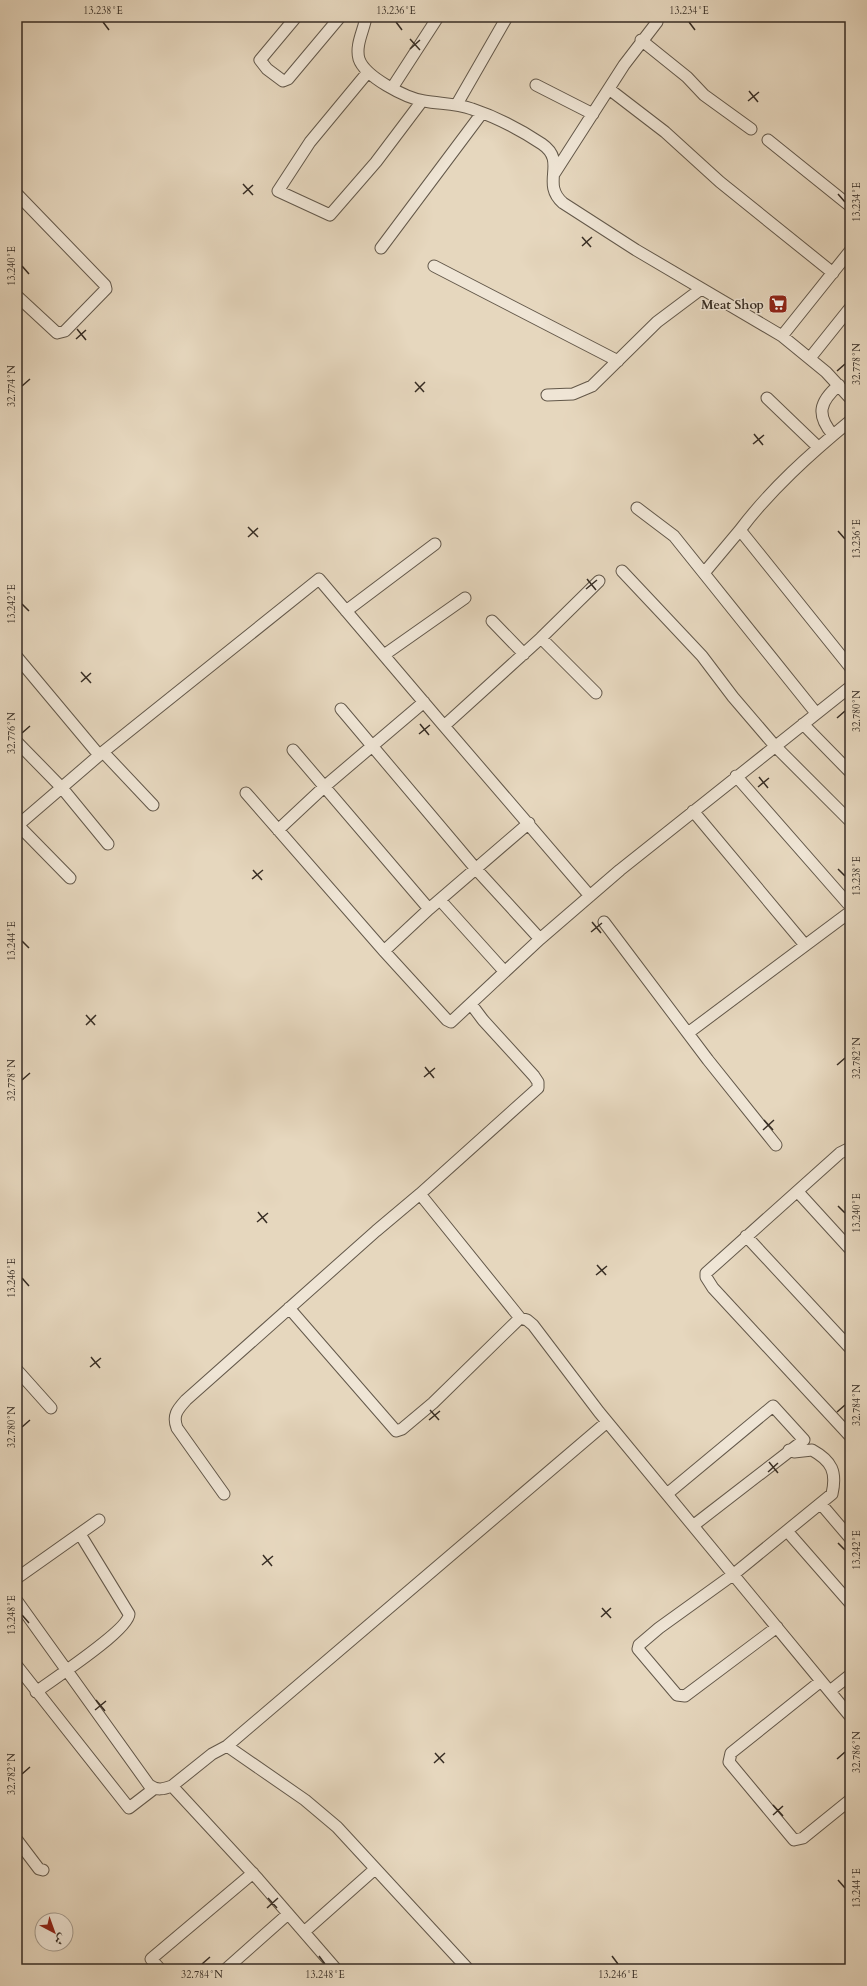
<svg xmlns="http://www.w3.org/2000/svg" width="867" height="1986" font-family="Cardo,Amiri,serif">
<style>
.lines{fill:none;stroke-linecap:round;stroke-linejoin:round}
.minor-casing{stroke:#63584a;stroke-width:13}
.minor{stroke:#efe5d5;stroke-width:11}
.ticks{fill:none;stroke:#372d24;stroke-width:1.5}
.labels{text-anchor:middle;stroke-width:3;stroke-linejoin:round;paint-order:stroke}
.poi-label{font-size:13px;font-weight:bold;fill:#372d24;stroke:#efe5d5;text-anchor:end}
.neatline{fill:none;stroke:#372d24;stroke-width:1.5}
.ticks-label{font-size:10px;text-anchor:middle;fill:#372d24}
</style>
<rect width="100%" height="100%" fill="#e6d7be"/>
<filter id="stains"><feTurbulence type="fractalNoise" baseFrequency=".005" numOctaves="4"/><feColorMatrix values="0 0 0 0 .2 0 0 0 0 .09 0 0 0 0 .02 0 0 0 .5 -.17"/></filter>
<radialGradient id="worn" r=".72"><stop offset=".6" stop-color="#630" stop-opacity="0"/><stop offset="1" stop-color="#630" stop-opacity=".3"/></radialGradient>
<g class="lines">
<defs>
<path id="minor" d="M296 17 260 60 267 69 283 81 288 79 340 17
M366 17C364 30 355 45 359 59 365 77 406 98 424 101 440 104 456 103 472 109 496 117 521 130 542 144 568 162 540 183 563 203L636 250 782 336 826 372 850 398
M641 40 687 77 704 95 751 129
M368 72 310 142 278 191 330 215 376 162 422 101
M536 85 593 114
M392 88 438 17
M609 89 665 132 720 182 833 273
M457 104 507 17
M768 140 850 206
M554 174 624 65 657 22 658 17
M17 194 105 285 106 289 65 331 57 333 17 296
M381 248 482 113
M434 266 618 361
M782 336 850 251
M810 358 850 308
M547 395 573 394 592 386 657 322 701 289
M767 398 818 447
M833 435C816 415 819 402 839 385
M637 508 674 536 816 713
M740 530C771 489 810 454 850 421
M622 571 702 656 733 697 775 746 850 821
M704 573 740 530 850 667
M346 611 435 544
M492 621 524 654
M541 638 596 693
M384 655 465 598
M17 657 99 755
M341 709 476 869 540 939
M803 724 850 772
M444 726 590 896
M17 742 62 788 108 844
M293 750 429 909
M103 752 153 805
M736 776 850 906
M246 793 384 951 447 1020 451 1022 540 939 620 870 850 687
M693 811 805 945
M17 824 70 878
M17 826 103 752 319 579 444 726 541 638 599 581
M278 830 324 787 424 702
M440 900 504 971
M604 922 708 1060 776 1145
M384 951 429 909 529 823
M688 1033 850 912
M850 1148 840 1153 706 1273V1277L713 1288 850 1436
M798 1192 850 1249
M420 1194 520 1318 527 1320 533 1325 599 1412 850 1716
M746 1236 850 1348
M289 1308 396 1431 402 1429 433 1403 520 1318
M17 1370 51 1408
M224 1494 177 1428C172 1415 178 1409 186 1400L376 1231 420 1194 538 1088V1082L534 1076 483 1020 471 1004
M667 1494 773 1406 804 1440 694 1525
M821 1504 850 1538
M787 1531 850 1603
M17 1578 99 1520
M17 1601 149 1785C157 1791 164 1789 172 1786L212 1754 227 1746 607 1422
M777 1627 685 1696 677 1695 638 1649 639 1645 659 1628 734 1574 832 1494C837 1472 832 1461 812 1450L794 1452 789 1450
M17 1666 129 1808 155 1788
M821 1681 731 1753 729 1762 794 1840 803 1838 850 1800
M830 1691 850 1675
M36 1692C52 1680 129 1630 129 1614L80 1534
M227 1746 305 1800 337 1827 468 1969
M172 1786 258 1879 336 1969
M17 1840 39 1869 43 1870
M304 1932 375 1869
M160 1969 151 1959 253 1873
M226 1969 288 1914"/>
</defs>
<use href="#minor" class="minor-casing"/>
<use href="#minor" class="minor"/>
</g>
<path class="ticks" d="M103 22 109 30M396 22 402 30M689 22 695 30M410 39 420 50M410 49 420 40M749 91 758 102M748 101 759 92M243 184 253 195M243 194 253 185M838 194 845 202M582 237 591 247M582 246 592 237M22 266 29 274M77 329 86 340M76 339 86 330M837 371 845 364M415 382 424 392M22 386 30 379M415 392 425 382M754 434 763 445M753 444 764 435M248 527 258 537M838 531 845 539M248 537 258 528M587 579 596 590M586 589 597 580M22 604 29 611M81 672 91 683M81 682 91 673M837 718 845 711M420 724 429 735M22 733 30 726M419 734 430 725M759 777 768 788M758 787 769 778M838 869 845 876M253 870 262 880M252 879 263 870M592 922 601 933M591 932 602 923M22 941 29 948M86 1015 95 1025M86 1025 96 1015M837 1065 845 1058M425 1067 434 1078M424 1077 435 1068M22 1080 30 1073M764 1120 773 1130M763 1130 774 1120M838 1206 845 1213M258 1212 267 1223M257 1222 268 1213M597 1265 606 1275M596 1275 607 1266M22 1278 29 1286M91 1357 100 1368M90 1367 101 1358M430 1410 439 1420M837 1412 845 1405M429 1420 440 1411M22 1427 30 1420M769 1462 778 1473M768 1472 778 1463M838 1543 845 1550M263 1555 272 1566M262 1565 273 1556M602 1608 611 1618M22 1615 29 1623M601 1617 611 1608M96 1700 105 1711M95 1710 106 1701M435 1753 444 1763M837 1759 845 1752M434 1763 445 1753M22 1774 30 1767M773 1805 783 1816M773 1815 783 1806M838 1880 845 1888M268 1898 277 1908M267 1908 278 1898M319 1956 325 1964M612 1956 618 1964M202 1964 210 1957"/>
<defs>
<symbol id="supermarket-square" viewBox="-11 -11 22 22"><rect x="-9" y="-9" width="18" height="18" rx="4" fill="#8f2418" stroke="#efe5d5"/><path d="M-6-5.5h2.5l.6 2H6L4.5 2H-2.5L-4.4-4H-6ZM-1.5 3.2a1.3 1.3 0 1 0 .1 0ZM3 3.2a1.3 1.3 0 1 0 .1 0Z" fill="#fff"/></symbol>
</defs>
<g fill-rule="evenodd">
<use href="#supermarket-square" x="767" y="293" width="22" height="22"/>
</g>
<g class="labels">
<g class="poi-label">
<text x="764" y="309">Meat Shop</text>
</g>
</g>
<rect width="867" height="1986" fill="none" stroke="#e6d7be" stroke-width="44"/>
<g transform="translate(54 1932) rotate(139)"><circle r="19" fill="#efe5d5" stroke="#a59b8e"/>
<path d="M0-3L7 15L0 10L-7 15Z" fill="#8f2418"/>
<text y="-6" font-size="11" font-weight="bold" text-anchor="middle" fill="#372d24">ش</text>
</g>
<rect x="22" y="22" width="823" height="1942" class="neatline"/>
<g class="ticks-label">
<text x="103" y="14">13.238°E</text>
<text x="396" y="14">13.236°E</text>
<text x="689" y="14">13.234°E</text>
<text transform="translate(856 202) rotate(-90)" y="4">13.234°E</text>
<text transform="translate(11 266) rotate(-90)" y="4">13.240°E</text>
<text transform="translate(856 364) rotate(-90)" y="4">32.778°N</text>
<text transform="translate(11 386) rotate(-90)" y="4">32.774°N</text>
<text transform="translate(856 539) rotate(-90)" y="4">13.236°E</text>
<text transform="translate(11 604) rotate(-90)" y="4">13.242°E</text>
<text transform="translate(856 711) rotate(-90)" y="4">32.780°N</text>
<text transform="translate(11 733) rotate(-90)" y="4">32.776°N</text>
<text transform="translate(856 876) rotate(-90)" y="4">13.238°E</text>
<text transform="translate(11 941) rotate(-90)" y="4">13.244°E</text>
<text transform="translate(856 1058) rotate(-90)" y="4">32.782°N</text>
<text transform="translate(11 1080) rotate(-90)" y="4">32.778°N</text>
<text transform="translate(856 1213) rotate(-90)" y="4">13.240°E</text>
<text transform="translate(11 1278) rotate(-90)" y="4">13.246°E</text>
<text transform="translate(856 1405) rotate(-90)" y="4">32.784°N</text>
<text transform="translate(11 1427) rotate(-90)" y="4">32.780°N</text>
<text transform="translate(856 1550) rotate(-90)" y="4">13.242°E</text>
<text transform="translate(11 1615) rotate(-90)" y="4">13.248°E</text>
<text transform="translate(856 1752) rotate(-90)" y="4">32.786°N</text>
<text transform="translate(11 1774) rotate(-90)" y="4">32.782°N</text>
<text transform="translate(856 1888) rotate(-90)" y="4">13.244°E</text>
<text x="202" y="1978">32.784°N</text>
<text x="325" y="1978">13.248°E</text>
<text x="618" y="1978">13.246°E</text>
</g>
<rect width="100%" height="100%" filter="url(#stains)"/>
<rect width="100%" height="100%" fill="url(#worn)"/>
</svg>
